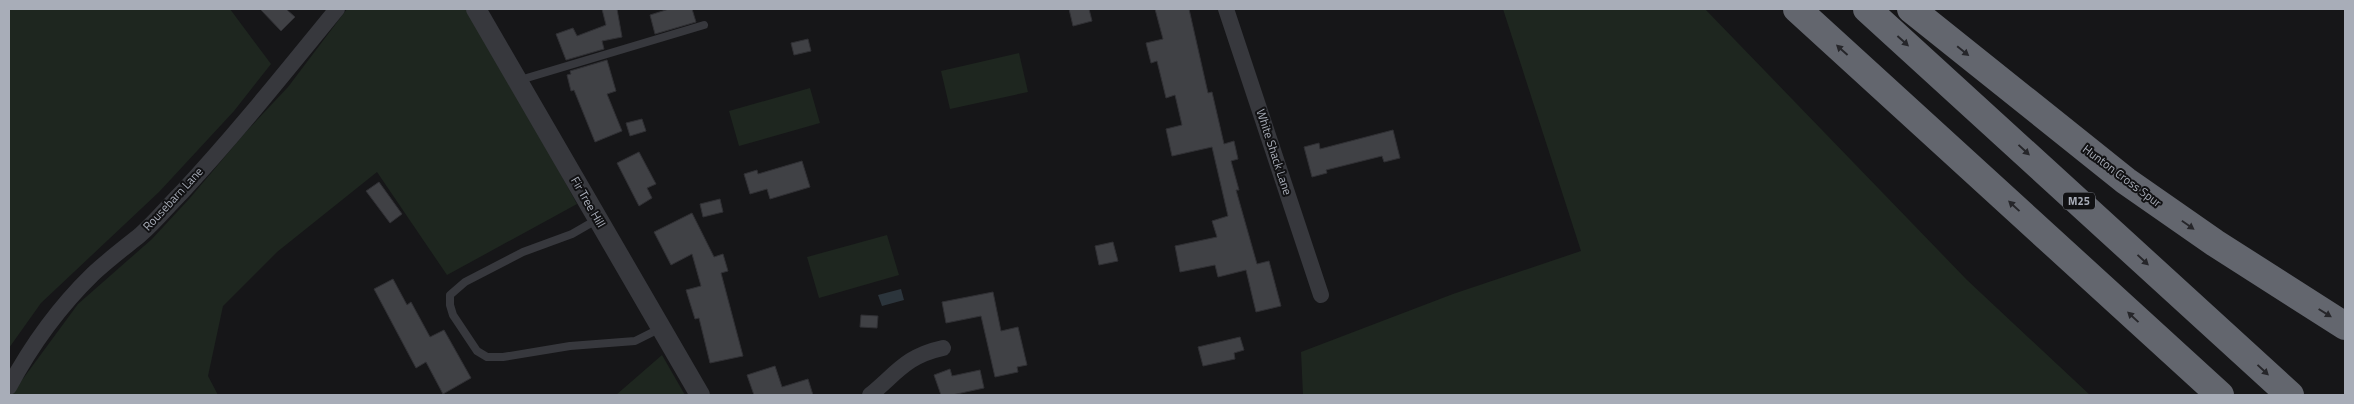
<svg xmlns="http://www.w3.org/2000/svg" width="2354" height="404" font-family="'Titillium Web',sans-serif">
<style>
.green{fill:#1e261f}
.water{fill:#2c353c}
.building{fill:#404145;stroke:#303034}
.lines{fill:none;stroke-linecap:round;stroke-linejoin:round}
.service{stroke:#37383d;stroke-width:8}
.minor{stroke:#37383d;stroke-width:16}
.tertiary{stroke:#37383d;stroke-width:20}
.motorway{stroke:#63666e;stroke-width:28}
.oneway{fill:#26262a}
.labels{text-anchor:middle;stroke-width:4;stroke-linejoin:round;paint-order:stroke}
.shield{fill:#111113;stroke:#7b7e86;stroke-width:1}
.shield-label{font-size:11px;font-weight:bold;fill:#a8adb8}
.street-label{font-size:12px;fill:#a8adb8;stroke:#111113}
</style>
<rect width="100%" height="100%" fill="#161618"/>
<path class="green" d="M9 9H230L271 64 234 111 159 192 41 303 9 348Z
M347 9H470L577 204 447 275 377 172 277 252 223 306 208 376 218 395H11L78 304 152 239 190 198 244 134 288 87Z
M1503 9H1705L1967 280 2090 395H1303L1301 352 1453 294 1581 251Z
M1019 53 1028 92 950 109 941 71Z
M810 88 820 123 739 146 729 111Z
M887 235 899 275 819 298 807 257Z
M662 355 685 395H616Z"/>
<path class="water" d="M901 289 904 300 882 306 878 295Z"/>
<path class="building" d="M260 9H286L295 17 281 31Z
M602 9H617L622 37 602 41 604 49 566 60 556 34 573 28 577 36 606 25Z
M669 9H692L696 22 655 34 650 15Z
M1069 9H1089L1092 21 1073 26Z
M1155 9H1189L1208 93 1212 92 1224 144 1234 141 1238 159 1231 161 1239 190H1236L1257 264 1269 261 1281 306 1256 312 1246 270 1218 277 1215 265 1180 272 1175 246 1217 237 1212 221 1228 216 1212 147 1172 156 1166 129 1182 125 1175 95 1166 98 1157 61 1151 63 1146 43 1163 39Z
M808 39 811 51 794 55 791 43Z
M607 60 616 91 607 94 622 131 595 142 574 90 571 91 567 75 571 74 570 71Z
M642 119 646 131 630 136 626 123Z
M1393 130 1400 158 1384 162 1382 156 1326 170 1327 173 1312 177 1304 147 1319 143 1320 149Z
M639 152 656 184 647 188 652 198 639 206 617 163Z
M802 161 810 187 770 199 767 189 750 194 744 174 757 170 758 174Z
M379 182 402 214 390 223 366 191Z
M720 199 723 212 703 217 700 204Z
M692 213 714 257 723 254 728 271 721 273 743 356 710 363 699 318 695 319 686 290 701 286 692 254 671 265 654 232Z
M1113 242 1118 261 1099 265 1095 246Z
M393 279 407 305 411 302 430 337 444 330 471 378 443 394 426 362 416 368 374 289Z
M993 292 1001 331 1018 327 1027 365 1017 367 1018 372 995 377 981 316 946 323 942 302Z
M861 315 878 316 877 328 860 327Z
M1240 337 1244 350 1234 353 1235 359 1203 366 1198 347Z
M775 366 782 387 808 379 813 395H754L747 375Z
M950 369 952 376 980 370 984 388 952 395H941L934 375Z"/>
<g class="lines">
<path class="service" d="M520 80 704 25
M598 219 572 234 523 252 465 282 450 295V305L453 315 477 351 487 357H503L570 346 635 341 661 328"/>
<path class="minor" d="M1226 9 1321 295
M9 387C31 346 59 307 93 274 108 260 124 248 140 235 155 222 168 206 182 192 237 133 287 70 337 9
M870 395C897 373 906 356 943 348"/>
<path class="tertiary" d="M476 9 700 395"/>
<path class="motorway" d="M1797 9 2220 395
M1867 9 2290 395
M1911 9 2126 181 2215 243 2345 326"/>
</g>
<defs><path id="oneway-solid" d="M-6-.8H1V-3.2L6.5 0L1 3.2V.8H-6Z" transform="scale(1.25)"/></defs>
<g class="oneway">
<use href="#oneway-solid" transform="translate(1903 41) rotate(42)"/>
<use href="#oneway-solid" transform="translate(1842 50) rotate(-138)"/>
<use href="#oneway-solid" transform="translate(1963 51) rotate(39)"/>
<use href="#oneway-solid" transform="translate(2024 150) rotate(43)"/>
<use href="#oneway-solid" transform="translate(2014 206) rotate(-137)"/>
<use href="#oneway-solid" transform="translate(2188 225) rotate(35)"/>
<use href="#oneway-solid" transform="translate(2143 260) rotate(43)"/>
<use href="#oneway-solid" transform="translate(2325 313) rotate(32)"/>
<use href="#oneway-solid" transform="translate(2133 317) rotate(-137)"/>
<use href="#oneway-solid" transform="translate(2263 370) rotate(43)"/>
</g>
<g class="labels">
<rect class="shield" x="2063" y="192.5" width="32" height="17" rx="4"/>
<g class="shield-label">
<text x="2079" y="205">M25</text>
</g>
<g class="street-label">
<text transform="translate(1274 152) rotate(72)" y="4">White Shack Lane</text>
<text transform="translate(2122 176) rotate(37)" y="4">Hunton Cross Spur</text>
<text transform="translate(173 199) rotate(-47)" y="4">Rousebarn Lane</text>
<text transform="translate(588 202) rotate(60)" y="4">Fir Tree Hill</text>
</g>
</g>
<rect width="2354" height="404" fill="none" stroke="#a8adb8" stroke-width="20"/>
</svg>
